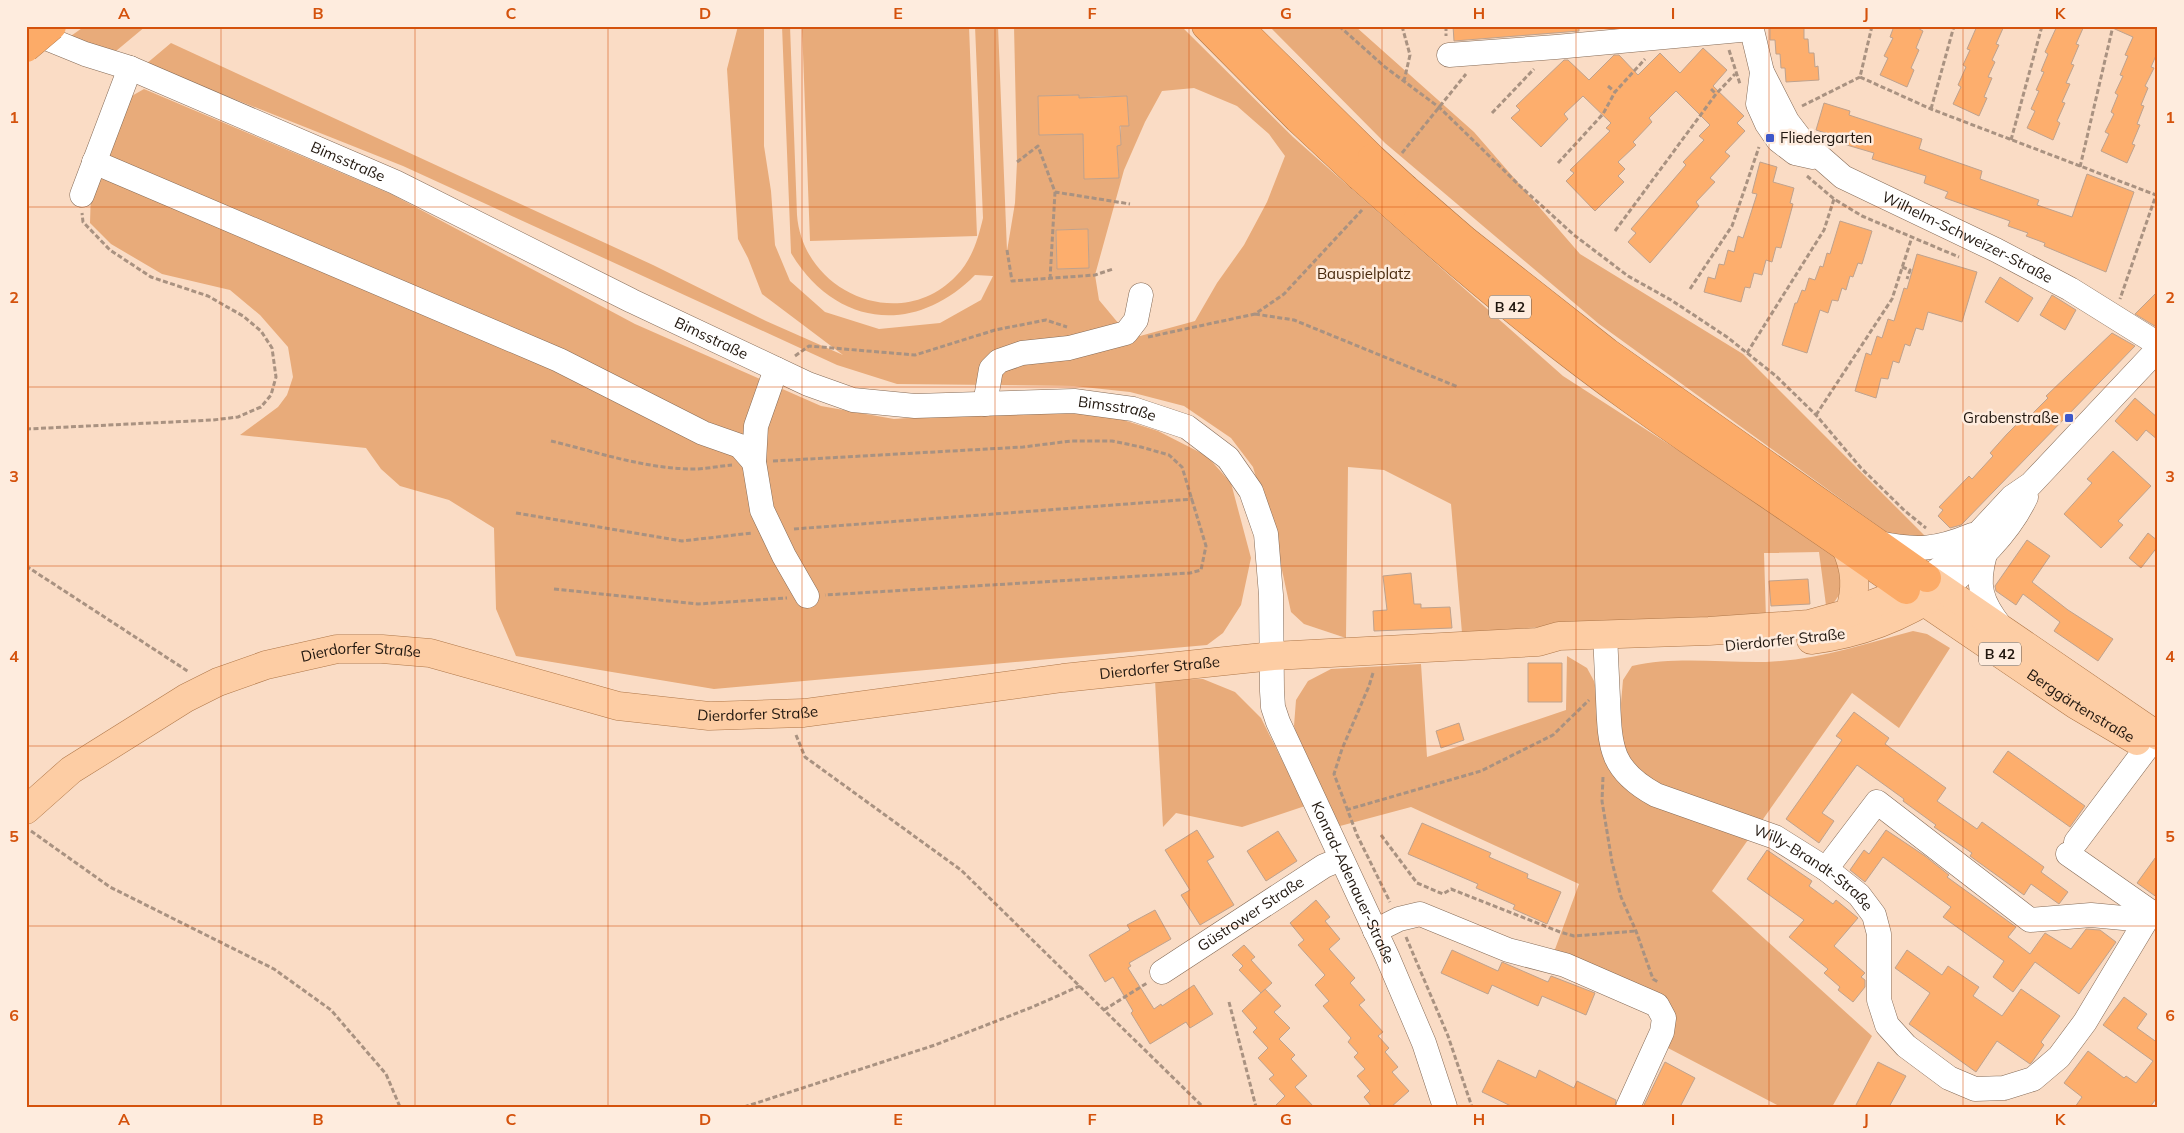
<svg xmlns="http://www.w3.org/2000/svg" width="2184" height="1133" font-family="Mulish,sans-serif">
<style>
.green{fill:#e8ab7a;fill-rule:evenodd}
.building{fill:#fdae6d;stroke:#bfa28d}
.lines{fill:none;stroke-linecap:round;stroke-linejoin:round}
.minor-casing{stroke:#856b57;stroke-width:25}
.major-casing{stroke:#af7749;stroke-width:29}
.highway-casing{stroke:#af7749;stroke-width:29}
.path{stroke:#a99281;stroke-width:3;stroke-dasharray:5 2.5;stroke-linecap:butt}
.minor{stroke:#fff;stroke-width:24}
.major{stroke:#fdcda4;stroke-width:28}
.highway{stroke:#fcab68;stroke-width:28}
.highway-bridge-casing{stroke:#af7749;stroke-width:29;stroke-linecap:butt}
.highway-bridge{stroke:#fcab68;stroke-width:28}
.grid{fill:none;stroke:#d4520c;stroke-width:1;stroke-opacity:0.55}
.poi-dot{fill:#3d57c9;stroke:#feecde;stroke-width:2}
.labels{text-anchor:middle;stroke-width:5;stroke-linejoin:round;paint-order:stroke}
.shield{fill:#feecde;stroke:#63574d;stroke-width:1}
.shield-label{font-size:14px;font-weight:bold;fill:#21170f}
.poi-label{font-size:15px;fill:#21170f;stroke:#feecde;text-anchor:start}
.street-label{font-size:15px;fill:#21170f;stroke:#feecde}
.park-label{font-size:15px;fill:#48290d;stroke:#feecde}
.neatline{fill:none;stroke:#d4520c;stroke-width:2}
.grid-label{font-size:16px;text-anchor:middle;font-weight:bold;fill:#d4520c}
</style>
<rect width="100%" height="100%" fill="#fadcc5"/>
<path class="green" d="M85 26H146L116 51 68 38Z
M738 26H764V146L771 191 775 245 790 281 825 312 879 329 940 323 981 300 993 276 975 275C915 336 835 327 791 253L782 26H790L797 215C803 293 901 334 956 276 972 260 978 239 983 218L975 26H998L1007 251 1015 203 1017 162 1014 26H1181L1293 137 1563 376 1842 556 1843 589 1827 613 1819 552 1764 553 1766 619 1594 623 1462 633 1451 504 1384 470 1348 467 1346 638 1304 624 1291 612 1279 556 1253 467 1231 438 1184 406 1130 392 1074 386 897 384 837 365 403 166 146 64 171 43 653 265 766 321 843 355 762 294 748 258 738 239 727 69ZM1194 88 1237 106 1269 134 1285 156 1267 202 1244 245 1217 283 1195 321 1140 336 1119 324 1099 300 1095 275 1124 170 1145 122 1162 91ZM1079 95 1080 134 1040 135 1038 96ZM1127 96 1129 126H1121V144L1117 146 1119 177 1085 179C1081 152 1088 125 1088 97ZM1088 229 1089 267 1057 269 1056 230Z
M802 26H969L977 236 810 241Z
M1269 26H1355L1474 132 1580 254 1743 354 1928 539 1892 536 1599 324 1385 143Z
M144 89 391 194 635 324 821 406 894 419 1079 406 1158 431 1207 456 1231 483 1251 558 1241 605 1223 633 1207 645 714 689 516 656 496 609 494 528 449 500 400 486 381 469 366 448 240 435 278 407 287 395 293 377 288 347 260 315 230 290 162 274 111 244 90 223 91 191 130 97Z
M1913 631 1927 634 1950 648 1899 728 1852 693 1761 822 1660 785 1643 774 1623 751 1620 715 1623 680 1632 666C1676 656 1722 663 1766 662 1817 660 1865 644 1913 631Z
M1567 656 1587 668 1594 681 1615 772 1750 837 1712 891 1872 1036 1832 1107H1781L1668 1048 1673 1026 1554 952 1579 884 1411 807 1340 826 1304 757 1294 726 1296 700 1308 681 1331 669 1421 664 1427 757 1566 710Z
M1203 679 1235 692 1261 718 1305 806 1242 827 1176 813 1163 827 1155 680Z"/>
<path class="building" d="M1453 26H1579V31L1454 41Z
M1770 26H1804V39H1808L1809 53H1814L1815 67 1818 66 1819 80 1786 82 1785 68H1781L1780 54H1776L1775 40H1770Z
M1894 26H1914L1923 31 1916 48 1919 50 1911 68 1914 70 1907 87 1880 75 1888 58 1884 56 1893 38 1890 37Z
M1977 26H2004L1996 44 1999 45 1992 60 1995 62 1988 77 1992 78 1984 97 1987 98 1979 116 1953 104 1961 87 1958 85 1966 67 1963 65 1970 50 1967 49Z
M2057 26H2084L2076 44 2079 45 2071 64 2074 65 2066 83 2070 84 2062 102 2065 103 2057 121 2060 123 2053 140 2027 128 2035 111 2031 109 2039 91 2036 90 2044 72 2041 71 2048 54 2045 52Z
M2108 26H2158V51L2151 67 2154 68 2145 86 2148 88 2141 105 2144 106 2137 124 2140 125 2132 144 2135 145 2127 163 2101 151 2109 134 2105 132 2114 114 2111 112 2118 95 2115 93 2123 76 2120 75 2128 56 2125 55 2133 37Z
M1703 48 1727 70 1713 86 1744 116 1737 123 1745 131 1725 152 1730 156 1710 178 1715 182 1696 202 1699 206 1650 263 1628 242 1636 233 1631 229 1686 165 1683 162 1704 140 1699 136 1710 125 1676 91 1649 118 1652 122 1633 142 1636 145 1618 162 1625 169 1618 176 1624 182 1595 211 1566 181 1574 173 1570 170 1610 131 1606 128 1611 123 1583 96 1564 114 1568 119 1541 147 1511 118 1520 110 1516 106 1564 60H1568L1589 80 1614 55H1619L1638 75 1660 53 1680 73Z
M1079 95V98L1127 96 1129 126H1120L1121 145 1117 146 1119 178 1084 179 1083 134 1039 135 1038 96Z
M1824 103 1850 111 1849 115 1922 139 1919 149 1982 171 1980 179 2039 200 2037 205 2072 217 2087 174 2134 192 2106 272 2044 246 2045 243 2026 236 2028 233 2008 226 2010 221 1945 198 1948 192 1924 183 1926 176 1872 159 1874 153 1840 143 1841 138 1816 130Z
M1760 162 1777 167 1773 182 1794 188 1790 203 1793 204 1781 248 1776 247 1772 262 1766 260 1762 275 1754 273 1750 288 1745 287 1741 302 1704 292 1708 277 1715 279 1719 264 1724 265 1728 250 1734 252 1738 236 1743 238 1757 194 1752 193Z
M1840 221 1872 231 1862 264 1858 263 1853 277 1850 276 1846 290 1842 288 1838 301 1832 300 1828 313 1820 310 1807 353 1782 345 1795 303H1797L1802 290 1805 291 1809 278 1815 280 1820 266 1823 267 1827 253 1830 254Z
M1088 229 1089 268 1057 269 1056 230Z
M1917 254 1977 272 1962 322 1928 312 1923 330 1916 328 1910 346 1905 344 1899 363 1893 361 1888 379 1881 378 1876 398 1855 391 1866 353 1871 355 1877 336 1882 338 1888 319 1894 321 1904 288 1907 289Z
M2000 277 2033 298 2018 322 1985 302Z
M2158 291V328L2135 314Z
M2052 295 2076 310 2065 330 2040 315Z
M2112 333 2135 346 1961 525 1950 528 1938 516 1943 510 1939 507 1969 476 1972 479 1993 456 1990 453 2007 434 2023 418 2025 421 2048 398 2046 396Z
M2135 398 2158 418V440L2146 430 2137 441 2115 421Z
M2113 451 2151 486 2118 521 2123 525 2101 548 2064 514 2092 483 2087 479Z
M2148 533 2158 541V546L2141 568 2129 558Z
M2027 540 2050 556 2032 582 2068 610 2113 639 2098 661 2054 631 2060 622 2023 594 2016 605 1996 591 1995 586Z
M1411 573 1414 604H1421V608L1450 607 1452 628 1374 631 1373 611 1387 610 1383 576Z
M1808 579 1810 604 1771 606 1769 581Z
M1528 663H1562V702H1528Z
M1854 712 1889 738 1885 744 1946 788 1937 801 1977 829 1982 822 2044 867 2041 872 2068 892 2059 904 2031 884 2024 895 1970 856 1972 853 1934 827 1936 825 1903 801 1904 799 1857 765 1822 813 1834 821 1819 843 1786 819 1842 740 1836 736Z
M1459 723 1464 740 1441 748 1436 731Z
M2008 751 2085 806 2070 827 1993 772Z
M1422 823 1491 853 1489 857 1528 874 1527 878 1561 892 1547 924 1513 909 1515 905 1476 888 1478 884 1408 854Z
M1197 830 1214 857 1207 861 1234 905 1200 925 1181 895 1190 890 1165 850Z
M1886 830 1925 856 1949 875 1947 877 2016 927 2008 937 2030 954 2045 933 2071 949 2086 929 2100 930 2116 942 2079 994 2035 962 2013 992 1993 977 2004 961 1943 917 1951 907 1883 857 1865 882 1850 870 1864 850 1869 854Z
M1278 831 1297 861 1266 881 1247 851Z
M1767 850 1812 881 1809 886 1833 904 1836 900 1858 918 1834 946 1865 973 1861 977 1865 980V987L1853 1002 1838 990 1840 987 1824 973 1828 969 1789 937 1804 920 1747 879Z
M2158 854V898L2137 883Z
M1316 900 1330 917 1325 921 1340 939 1329 949 1355 978 1350 983 1365 1000 1359 1005 1383 1032 1378 1036 1389 1048 1385 1052 1398 1067 1392 1072 1409 1091 1391 1107H1372L1364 1097 1370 1091 1357 1076 1365 1069 1354 1057 1358 1053 1348 1042 1351 1038 1323 1006 1329 1001 1315 985 1325 975 1298 945 1304 940 1290 923Z
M1155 910 1171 939 1129 963 1131 966 1128 968 1154 1009 1161 1004 1162 1006 1194 985 1213 1014 1190 1028 1186 1022 1150 1044 1131 1013 1133 1011 1113 977 1105 982 1089 955 1130 930 1127 925Z
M1244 945 1255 957 1251 960 1272 983 1261 993 1239 970 1243 966 1232 955Z
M1452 950 1498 971 1502 962 1548 982 1551 976 1595 993 1586 1015 1542 996 1538 1006 1492 985 1488 994 1441 973Z
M1907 950 1942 975 1948 966 1979 987 1973 996 2002 1016 2021 989 2060 1016 2041 1042 2044 1045 2032 1062 2030 1064 1997 1041 1976 1072 1909 1024 1930 993 1895 968Z
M1265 989 1281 1006 1274 1012 1290 1028 1279 1039 1295 1055 1291 1059 1307 1076 1295 1087 1314 1107H1274L1285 1096 1269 1079 1274 1075 1258 1058 1268 1048 1253 1032 1257 1028 1242 1011Z
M2124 997 2147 1014 2137 1028 2158 1043V1096L2150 1107H2075L2082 1097 2064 1083 2088 1051 2124 1078 2126 1076 2136 1083 2153 1061 2103 1025Z
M1498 1060 1536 1078 1539 1070 1574 1088 1577 1081 1616 1100 1615 1107H1513L1482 1092Z
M1665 1062 1695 1078 1680 1107H1643Z
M1878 1062 1906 1076 1889 1107H1855Z"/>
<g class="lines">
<defs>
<g id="minor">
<path id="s1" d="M1751 26 1762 72 1787 121 1803 142 1843 177 1996 250 2070 289 2158 344"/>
<path id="s2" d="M26 30 85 54 130 68 395 182 632 301 808 384 853 400 915 406 1074 401 1133 409 1187 427 1228 458 1251 491 1266 534 1271 595 1272 691 1273 707 1278 722 1387 956 1424 1043 1445 1107"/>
<path d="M1449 55 1556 47 1751 29"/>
<path d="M1762 72 1758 104 1767 124 1778 140 1795 153 1813 157"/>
<path d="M94 162 559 360 703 433 740 446 754 462"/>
<path d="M82 195 130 68"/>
<path d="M776 369 756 426 754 462 762 510 784 556 807 596"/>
<path d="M985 404 991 369 999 361 1022 353 1069 348 1126 333 1136 320 1141 295"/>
<path d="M1878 543C1916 551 1936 550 1972 535"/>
<path d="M1985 554C1976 586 1981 602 2001 627"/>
<path d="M1927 578 1958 555 2012 497 2031 484 2158 349"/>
<path d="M1943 590C1976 564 2008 535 2026 497"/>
<path id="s3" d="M1605 634C1606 656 1607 678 1608 699 1610 747 1610 770 1656 795L1775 837 1826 869 1859 895 1874 915 1879 934V1000L1887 1025 1906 1046 1949 1078 1975 1089 2004 1088 2033 1079 2059 1057 2085 1022 2151 912"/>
<path d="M2076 842 2158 733"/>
<path d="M2068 854 2158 917"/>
<path d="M1826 869 1877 802 2030 920 2091 915 2145 920"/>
<path d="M1375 931 1399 919 1420 914 1508 950 1565 965 1657 1005 1664 1018 1662 1032 1628 1107"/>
<path id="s4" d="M1162 972 1324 866 1341 859"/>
</g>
<g id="major">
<path d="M1845 546C1856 569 1857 589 1849 613"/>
<path id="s5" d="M1911 593 2076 705 2137 741"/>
<path d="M1811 640C1860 634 1902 618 1943 590"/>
<path id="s6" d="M26 810 71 770 186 698 218 682 266 665 337 649H382L430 653 618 706 709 716 804 713 1063 678 1273 656 1538 642 1559 636 1709 631 1809 624 1849 613 1893 596 1927 578 2158 736"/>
</g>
<path id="highway" d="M1206 26 1298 119 1359 176
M1238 26 1372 158
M1406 189 1466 241 1607 352 1927 578
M1393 206C1470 275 1549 341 1633 401 1723 466 1816 525 1906 590"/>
</defs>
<use href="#minor" class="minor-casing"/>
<use href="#major" class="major-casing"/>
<use href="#highway" class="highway-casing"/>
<path class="path" d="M1339 26 1385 67 1440 108 1520 186 1574 235 1628 276 1671 300 1727 337 1776 376 1816 415 1861 468 1905 511 1926 528
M1402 26 1410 55 1404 81
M1446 26V36
M1872 26 1860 77 1931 109 2156 195 2120 299
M1729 50 1740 84
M1608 86 1615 92
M1711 89 1716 94
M1802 106 1860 77
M1931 109 1954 26
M1492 113 1534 69
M2011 140 2042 26
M1402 153 1466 74
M1017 162 1038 146 1055 192 1130 204
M1558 163 1603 114 1615 92 1645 59
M2080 167 2113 26
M1807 176 1834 199 1862 216 1959 257
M1615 231 1716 94 1735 74
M1007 250 1012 281 1095 275 1113 269
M1902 267 1910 270 1907 279
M1050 279 1055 192
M1690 289 1732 226 1759 147
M1255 314 1294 320 1458 387
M1148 337 1255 314 1284 294 1362 210
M1747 353 1824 230 1834 199
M795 356 809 346 915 355 995 330 1046 320 1067 327
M1816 415 1892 299 1912 237
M26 429 213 420 238 417 261 407 271 395 276 377 272 348 261 331 243 316 208 296 151 277 110 250 83 222 82 213
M551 441C597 452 645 469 694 469 706 469 719 466 732 465
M773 461 1023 447 1071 441H1112L1141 447 1169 455 1182 467 1206 546 1201 570 1190 573 825 595
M516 513 682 541 752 533
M794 529 1193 499
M26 566 189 672
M554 589 698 604 787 598
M1373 673 1369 686 1342 749 1334 774 1357 835 1390 902
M796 735 805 757 961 870 1203 1107
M1603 777 1602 801 1612 862 1621 897 1636 931 1653 979 1658 982
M1346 810 1481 771 1553 735 1589 700
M31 831 110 887 274 969 331 1010 386 1074 400 1107
M1381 835 1417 883 1443 894 1451 889 1560 932 1574 936 1636 931
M1406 937 1448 1036 1472 1107
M1229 1002 1256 1107
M1104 1010 1147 983
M744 1107 935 1045 1030 1008 1080 986"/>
<use href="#minor" class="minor"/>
<use href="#major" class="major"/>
<use href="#highway" class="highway"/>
<defs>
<path id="highway-bridge" d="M26 48 52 26
M1372 158 1406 189
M1359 176 1393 206"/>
</defs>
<use href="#highway-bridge" class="highway-bridge-casing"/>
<use href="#highway-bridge" class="highway-bridge"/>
</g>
<path class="grid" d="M221 26V1107M415 26V1107M608 26V1107M802 26V1107M995 26V1107M1189 26V1107M1382 26V1107M1576 26V1107M1769 26V1107M1963 26V1107M26 207H2158M26 387H2158M26 566H2158M26 746H2158M26 926H2158"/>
<g class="poi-dot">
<rect x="1765" y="133" width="10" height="10" rx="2.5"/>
<rect x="2064" y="413" width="10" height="10" rx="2.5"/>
</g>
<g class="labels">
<g class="shield">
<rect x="1489" y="295.5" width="42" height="23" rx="4"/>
<rect x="1979" y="642.5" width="42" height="23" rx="4"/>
</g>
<g class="shield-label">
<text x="1510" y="312">B 42</text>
<text x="2000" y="659">B 42</text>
</g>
<g class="poi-label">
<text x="1780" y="143">Fliedergarten</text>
<text x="2059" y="423" text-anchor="end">Grabenstraße</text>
</g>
<g class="street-label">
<text dy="5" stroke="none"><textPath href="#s2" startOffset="348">Bimsstraße</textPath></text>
<text dy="5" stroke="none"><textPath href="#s1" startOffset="320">Wilhelm-Schweizer-Straße</textPath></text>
<text dy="5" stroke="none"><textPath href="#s2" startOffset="752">Bimsstraße</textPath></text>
<text dy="5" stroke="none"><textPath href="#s2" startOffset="1172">Bimsstraße</textPath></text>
<text transform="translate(1785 640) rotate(-6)" y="5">Dierdorfer Straße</text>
<text dy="5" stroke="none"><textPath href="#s6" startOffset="379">Dierdorfer Straße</textPath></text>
<text dy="5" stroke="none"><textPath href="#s6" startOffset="1189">Dierdorfer Straße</textPath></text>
<text dy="5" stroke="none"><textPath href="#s5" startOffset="204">Berggärtenstraße</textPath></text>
<text dy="5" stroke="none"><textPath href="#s6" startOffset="784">Dierdorfer Straße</textPath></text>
<text dy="5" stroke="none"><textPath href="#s3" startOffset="355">Willy-Brandt-Straße</textPath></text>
<text dy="5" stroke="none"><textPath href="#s2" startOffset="1748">Konrad-Adenauer-Straße</textPath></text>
<text dy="5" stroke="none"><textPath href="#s4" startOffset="106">Güstrower Straße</textPath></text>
</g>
<g class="park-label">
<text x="1364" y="279">Bauspielplatz</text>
</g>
</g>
<rect width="2184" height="1133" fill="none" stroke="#feecde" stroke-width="55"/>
<rect x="28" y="28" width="2128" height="1078" class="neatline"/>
<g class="grid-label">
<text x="124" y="19">A</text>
<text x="318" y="19">B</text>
<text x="511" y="19">C</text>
<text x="705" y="19">D</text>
<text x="898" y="19">E</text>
<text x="1092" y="19">F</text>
<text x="1286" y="19">G</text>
<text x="1479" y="19">H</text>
<text x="1673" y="19">I</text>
<text x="1866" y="19">J</text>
<text x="2060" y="19">K</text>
<text x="14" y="123">1</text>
<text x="2170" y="123">1</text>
<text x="14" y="303">2</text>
<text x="2170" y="303">2</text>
<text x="14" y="482">3</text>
<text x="2170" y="482">3</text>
<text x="14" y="662">4</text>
<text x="2170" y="662">4</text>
<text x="14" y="842">5</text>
<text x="2170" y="842">5</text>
<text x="14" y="1021">6</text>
<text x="2170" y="1021">6</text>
<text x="124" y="1125">A</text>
<text x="318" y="1125">B</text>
<text x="511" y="1125">C</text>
<text x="705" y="1125">D</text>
<text x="898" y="1125">E</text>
<text x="1092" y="1125">F</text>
<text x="1286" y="1125">G</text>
<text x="1479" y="1125">H</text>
<text x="1673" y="1125">I</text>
<text x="1866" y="1125">J</text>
<text x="2060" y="1125">K</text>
</g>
</svg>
